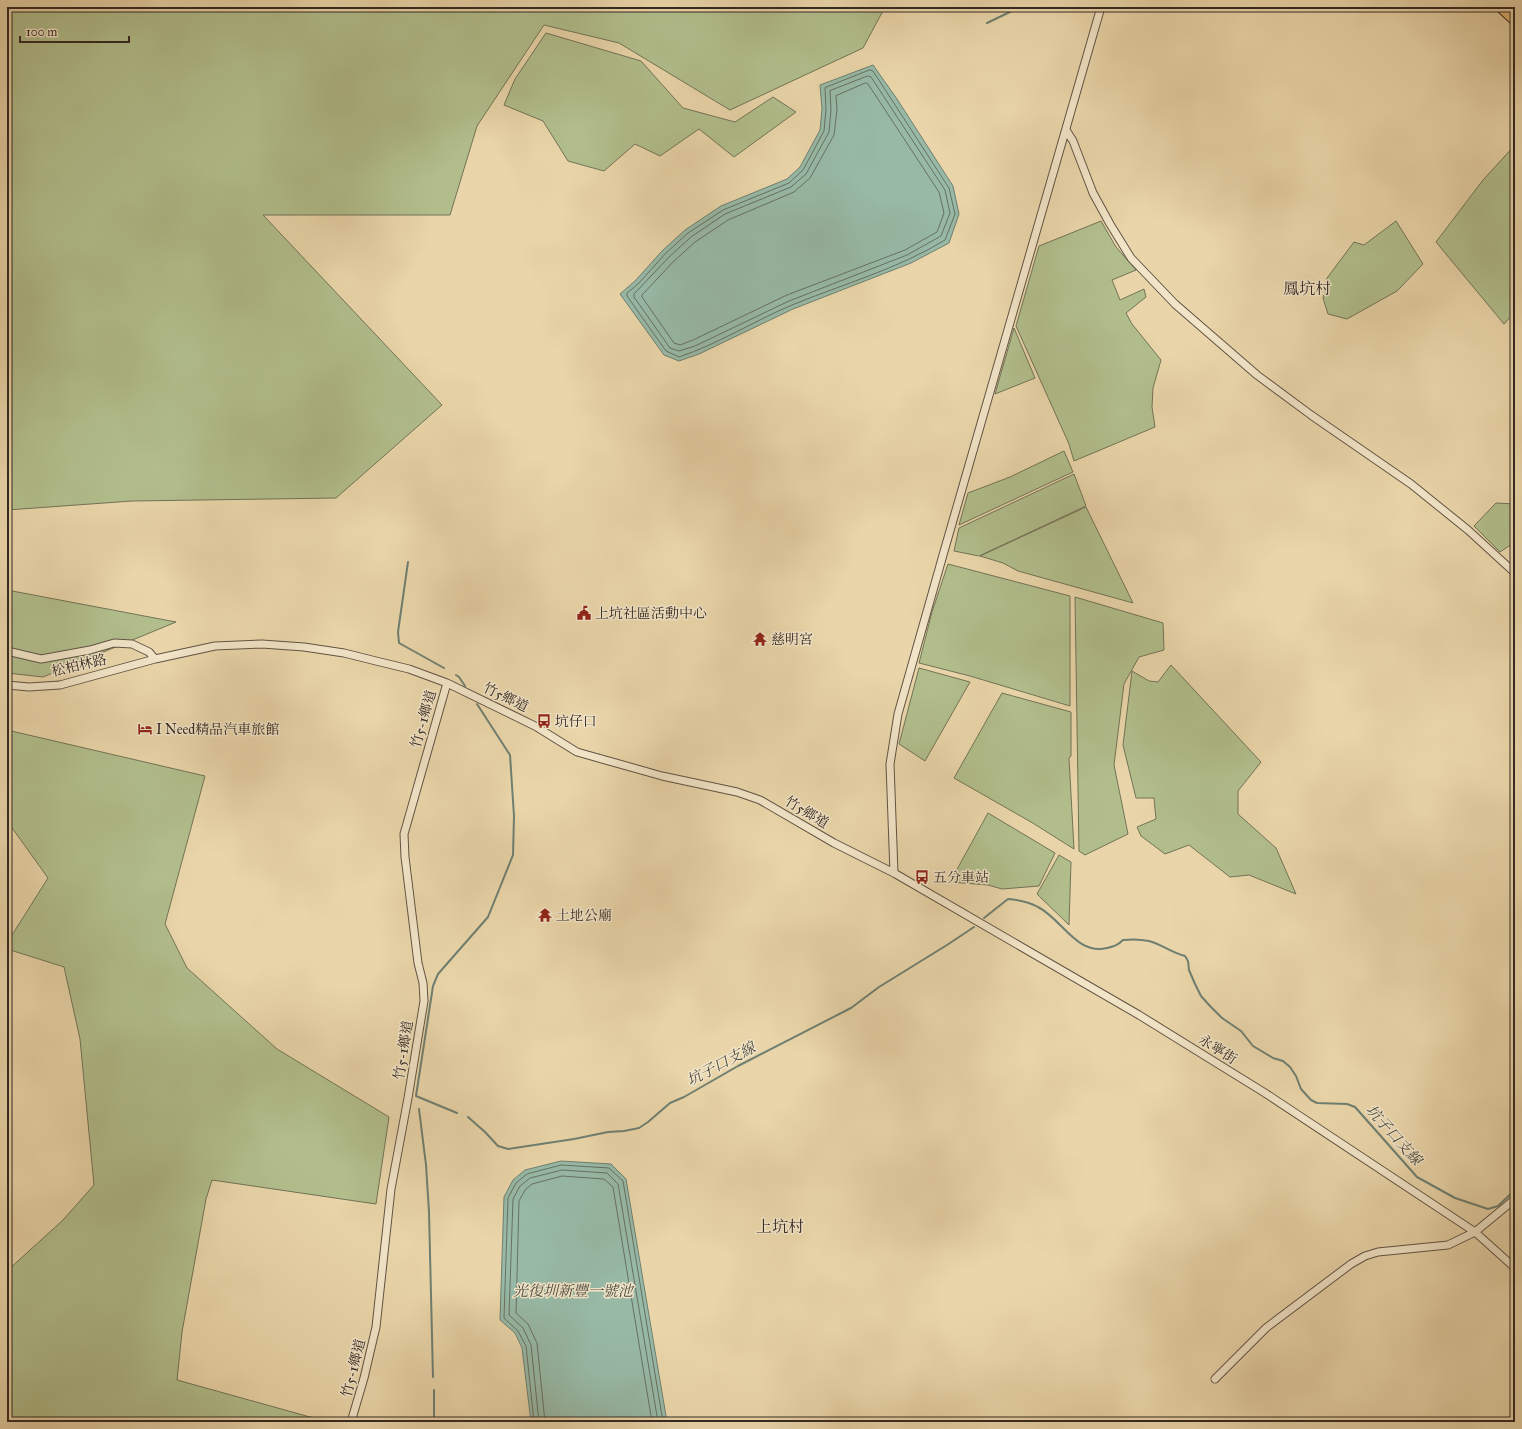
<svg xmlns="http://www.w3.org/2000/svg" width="1522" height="1429" font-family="'IM FELL Great Primer','Noto Serif TC',serif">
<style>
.green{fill:#b1be8c;stroke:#727357}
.water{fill:#97b9a6;stroke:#6f7f71}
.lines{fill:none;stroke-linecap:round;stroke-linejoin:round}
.shore{stroke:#667064;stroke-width:1}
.stream{stroke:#6f7f71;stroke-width:2}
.minor-casing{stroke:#615344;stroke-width:9}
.major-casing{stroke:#342822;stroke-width:11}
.highway-casing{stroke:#342822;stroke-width:12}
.minor{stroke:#f1e4c7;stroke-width:7}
.major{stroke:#e4ba74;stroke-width:9}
.highway{stroke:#e4ba74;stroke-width:10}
.labels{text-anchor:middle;stroke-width:3;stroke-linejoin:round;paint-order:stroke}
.poi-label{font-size:14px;fill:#342822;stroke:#f1e4c7;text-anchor:start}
.street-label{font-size:14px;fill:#342822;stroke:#f1e4c7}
.water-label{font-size:15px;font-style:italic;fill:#4d4c43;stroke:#f1e4c7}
.quarter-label{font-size:16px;fill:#342822;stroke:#f1e4c7}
</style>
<rect width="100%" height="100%" fill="#e9d5a9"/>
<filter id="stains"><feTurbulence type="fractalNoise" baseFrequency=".005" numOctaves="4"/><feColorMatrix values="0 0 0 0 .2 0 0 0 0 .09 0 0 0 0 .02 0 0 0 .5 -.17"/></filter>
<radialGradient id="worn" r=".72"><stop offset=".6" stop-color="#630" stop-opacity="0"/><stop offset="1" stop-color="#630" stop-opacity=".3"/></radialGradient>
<path class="green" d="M7 7H885L863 48 730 110 619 43 544 25 477 126 450 215H263L442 405 336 498 132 501 7 510Z
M546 33 641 61 683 108 735 122 773 97 796 112 734 157 699 129 660 156 635 144 604 171 568 161 543 121 504 105 515 79Z
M1515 145V312L1504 324 1436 242 1483 180Z
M1101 221 1116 247 1136 270 1112 280 1120 300 1144 289 1146 297 1126 313 1132 324 1161 360 1153 388 1152 407 1155 427 1074 461 1069 444 1016 326 1039 246Z
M1396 221 1423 264 1397 291 1347 319 1328 314 1323 298 1327 278 1354 242 1364 245Z
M1014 328 1035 378 995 394Z
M1064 451 1073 472 959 525 968 493 1010 477Z
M1074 474 1086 506 979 556 954 551 959 528Z
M1496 503 1515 504V542L1500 552 1474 526Z
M1086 507 1133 603 1018 571 1003 563 980 556Z
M948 564 1070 596V706L970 676 919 663 932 612Z
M7 590 176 622 43 677 7 673Z
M1075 597 1163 623 1164 650 1139 657 1124 684 1114 765 1128 834 1085 855 1079 851Z
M1171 665 1261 762 1238 791V814L1276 848 1296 894 1249 875 1230 877 1189 845 1165 854 1141 836 1137 827 1156 819 1154 798H1136L1123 745 1132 671 1149 681 1158 682Z
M919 668 970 682 925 761 899 744Z
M1002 693 1071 712V756L1069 758 1074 849 1031 822 954 778Z
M7 730 205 776 165 924 187 968 277 1049 389 1117 376 1204 212 1180 206 1199 182 1332 177 1380 328 1422H7V1271L63 1220 94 1185 80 1039 64 967 7 949V943L48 878 10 825 7 824Z
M988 813 1055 853 1039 886 1002 889 988 885 950 882Z
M1059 855 1071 862 1069 925 1037 894Z"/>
<path class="water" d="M873 65 897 99 953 186 959 214 949 243 911 263 793 309 699 354 679 361 664 355 620 294 635 281 663 250 685 230 721 206 787 179 800 167 820 130 822 109 820 85Z
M561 1161 611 1164 626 1179 667 1422H531L522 1348 515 1333 500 1320 504 1197 513 1180 525 1170Z"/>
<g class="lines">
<path class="shore" d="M870 70 873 71 949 188 955 214 945 240C898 269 843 284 792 305 754 321 718 344 679 357L666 351 627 296V293L638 284 666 253 688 233 723 210 789 183 803 170 824 131 826 109 825 88Z
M868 76 871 77 945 190 950 213 941 236 907 255 789 301 695 346 679 351 670 348 634 297V294L669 257 691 237 725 214 791 187 806 174 829 132 831 110 830 91Z
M866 83 868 84 939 192 944 213 937 232 905 250 787 295 693 340 680 345 674 343 642 297V295L674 261 695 242 728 220 794 192 810 178 834 135 837 110 836 96Z
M534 1422 526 1346 518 1331 504 1318 508 1198 516 1183 527 1174 561 1165 609 1168 623 1181 663 1422
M539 1422 531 1345 523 1328 509 1315 513 1199 520 1186 530 1178 562 1170 607 1173 618 1184 658 1422
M545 1422 537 1343 528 1324 516 1313 519 1201 525 1190 532 1184 562 1176 604 1179 613 1187 652 1422"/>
<path class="stream" d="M987 23 1016 9 1023 7
M408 562 398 632 399 643 444 668
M456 675 459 677 465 686
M984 918 1008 899C1019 900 1029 902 1038 907 1062 919 1077 956 1107 948 1115 946 1118 945 1123 940 1132 939 1140 939 1149 941 1161 944 1172 953 1185 956L1188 961 1189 970 1195 984 1201 996 1210 1006 1222 1018 1241 1031 1253 1046 1273 1058 1283 1061 1290 1067 1296 1076 1301 1089 1311 1100 1317 1103 1347 1104 1355 1107 1417 1177 1455 1198 1488 1209 1498 1206 1515 1190
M416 1096 433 986 438 974 488 917 513 855 514 816 510 755 477 704
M416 1096 457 1113
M419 1109 426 1165 429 1212 433 1377
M468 1117 485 1132 498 1146 508 1149 574 1139 608 1132 624 1131 639 1128 648 1122 670 1103 684 1097 738 1066 851 1008 879 987 947 945 974 927
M434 1390V1422"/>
<defs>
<path id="minor" d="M1066 130 1073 141 1093 193 1110 224 1131 258 1175 304 1257 375 1311 415 1411 484 1468 530 1515 573
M7 651 41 659 90 650 114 643 132 644 149 652 155 659
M7 685 29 687 60 685 155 659 215 646 262 644 304 647 344 653 376 661 409 669 447 683 535 726 577 752 662 776 737 792 760 800 834 843 894 873 1139 1015 1265 1093 1475 1232 1515 1268
M894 873 890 764 898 714 943 555 1101 7
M1215 1379 1266 1328 1351 1264 1365 1256 1378 1252 1448 1245 1475 1232 1515 1199
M351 1422 364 1378 376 1327 391 1189 408 1098 424 1001 423 983 418 963 405 857 404 834 447 683"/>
<path id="major" d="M1500 7 1515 21"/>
<path id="highway" d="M1511 7 1515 11"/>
</defs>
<use href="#minor" class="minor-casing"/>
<use href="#major" class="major-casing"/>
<use href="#highway" class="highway-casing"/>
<use href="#minor" class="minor"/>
<use href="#major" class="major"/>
<use href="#highway" class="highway"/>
</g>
<defs>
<symbol id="civic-bare" viewBox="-9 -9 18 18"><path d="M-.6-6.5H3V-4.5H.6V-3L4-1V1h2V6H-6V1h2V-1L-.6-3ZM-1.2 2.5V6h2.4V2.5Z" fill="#8f2418" stroke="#f1e4c7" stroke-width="2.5" paint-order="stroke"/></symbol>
<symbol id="temple-bare" viewBox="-9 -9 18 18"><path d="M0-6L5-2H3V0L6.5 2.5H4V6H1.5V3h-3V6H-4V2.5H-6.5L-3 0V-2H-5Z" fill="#8f2418" stroke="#f1e4c7" stroke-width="2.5" paint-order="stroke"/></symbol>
<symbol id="bus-bare" viewBox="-9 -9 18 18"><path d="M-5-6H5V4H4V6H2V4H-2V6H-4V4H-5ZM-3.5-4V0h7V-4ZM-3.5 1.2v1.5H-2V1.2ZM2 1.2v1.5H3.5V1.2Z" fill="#8f2418" stroke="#f1e4c7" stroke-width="2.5" paint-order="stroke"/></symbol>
<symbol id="hotel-bare" viewBox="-9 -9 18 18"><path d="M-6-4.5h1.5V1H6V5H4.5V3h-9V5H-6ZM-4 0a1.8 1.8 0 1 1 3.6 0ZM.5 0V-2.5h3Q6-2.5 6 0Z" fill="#8f2418" stroke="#f1e4c7" stroke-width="2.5" paint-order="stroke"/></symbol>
</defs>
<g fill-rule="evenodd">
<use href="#civic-bare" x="574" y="603" width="20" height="20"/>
<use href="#temple-bare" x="750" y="629" width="20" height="20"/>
<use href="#bus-bare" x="534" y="711" width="20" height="20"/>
<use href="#hotel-bare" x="135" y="719" width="20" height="20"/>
<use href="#bus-bare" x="912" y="867" width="20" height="20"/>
<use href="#temple-bare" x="535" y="905" width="20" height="20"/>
</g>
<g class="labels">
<g class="poi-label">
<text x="595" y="618">上坑社區活動中心</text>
<text x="771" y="644">慈明宮</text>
<text x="555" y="726">坑仔口</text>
<text x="156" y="734">I Need精品汽車旅館</text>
<text x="933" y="882">五分車站</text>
<text x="556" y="920">土地公廟</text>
</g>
<g class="street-label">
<text transform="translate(79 665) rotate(-13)" y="5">松柏林路</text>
<text transform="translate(506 697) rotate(26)" y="5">竹5鄉道</text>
<text transform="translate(423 719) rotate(-74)" y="5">竹5-1鄉道</text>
<text transform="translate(807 812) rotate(31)" y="5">竹5鄉道</text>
<text transform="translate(1218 1049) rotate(32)" y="5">永寧街</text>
<text transform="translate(403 1050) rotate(-81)" y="5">竹5-1鄉道</text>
<text transform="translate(353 1368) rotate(-76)" y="5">竹5-1鄉道</text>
</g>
<g class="water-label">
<text transform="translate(721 1064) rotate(-28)" y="5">坑子口支線</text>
<text transform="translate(1394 1135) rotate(48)" y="5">坑子口支線</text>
<text x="573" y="1296">光復圳新豐一號池</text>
</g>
<g class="quarter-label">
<text x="1307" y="294">鳳坑村</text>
<text x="780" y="1232">上坑村</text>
</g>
</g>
<rect width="1522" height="1429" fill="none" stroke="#e9d5a9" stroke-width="24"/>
<rect x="8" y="8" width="1506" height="1413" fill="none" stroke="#342822" stroke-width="2"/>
<rect x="12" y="12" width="1498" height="1405" fill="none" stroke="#342822"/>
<path d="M20 36v6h109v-6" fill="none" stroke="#342822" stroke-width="2"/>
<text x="26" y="36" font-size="12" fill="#342822" stroke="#f1e4c7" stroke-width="3" paint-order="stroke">100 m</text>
<rect width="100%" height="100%" filter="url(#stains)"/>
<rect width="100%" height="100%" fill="url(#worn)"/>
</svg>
